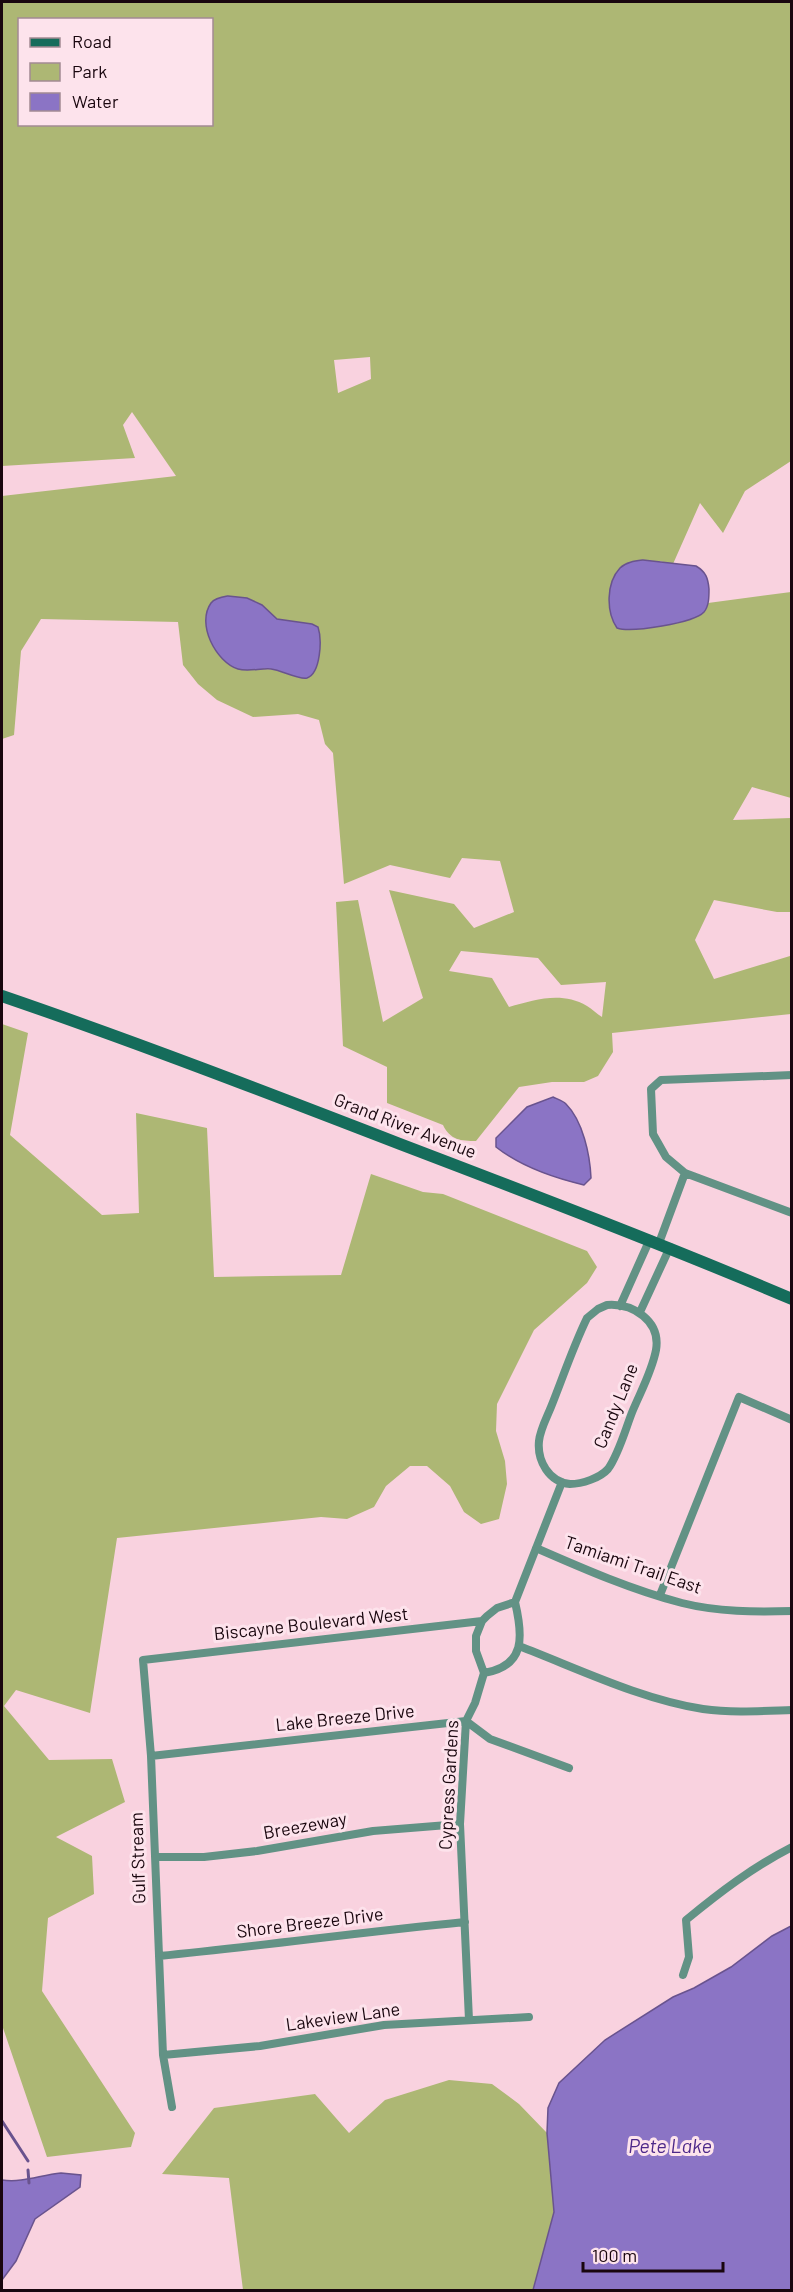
<svg xmlns="http://www.w3.org/2000/svg" width="793" height="2292" font-family="Barlow,sans-serif">
<style>
.green{fill:#adb774;fill-rule:evenodd}
.water{fill:#8b74c5;stroke:#69538e;stroke-width:1.5}
.lines{fill:none;stroke-linecap:round;stroke-linejoin:round}
.stream{stroke:#69538e;stroke-width:3}
.street{stroke:#629285;stroke-width:8}
.secondary{stroke:#156c5b;stroke-width:12}
.labels{text-anchor:middle;stroke-width:6;stroke-linejoin:round;paint-order:stroke}
.street-label{font-size:18px;fill:#19060e;stroke:#fde3ec}
.water-label{font-size:20px;font-style:italic;fill:#4d2889;stroke:#fde3ec}
</style>
<rect width="100%" height="100%" fill="#f9d2df"/>
<path class="green" d="M2 2H791V461L745 491 723 533 700 503 673 564 659 561 706 609 708 603 791 592V798L752 787 733 820 791 818V912H777L714 900 695 940 714 979 790 956 791 1014 612 1033 613 1052 598 1076 584 1082H552L519 1087 476 1141C461 1141 450 1140 443 1125L387 1103V1067L343 1046 336 902 358 900 383 1022 423 998 389 890 454 904 474 928 514 912 500 861 462 858 450 878 390 865 344 884 333 753 325 744 319 720 298 714 253 717 217 700 198 684 183 665 178 622 41 619 21 651 14 735 2 739V496L176 476 132 412 123 425 135 458 2 466ZM20 20H212V124H20ZM370 357 371 379 338 393 334 360ZM262 605 277 619 312 624 318 627C322 655 322 660 299 678L282 670 264 669ZM461 951 538 958 561 985 606 982 602 1017C597 1014 592 1009 587 1006 561 991 535 1000 509 1007L492 978 449 971Z
M2 1024 28 1033 10 1135 102 1215 139 1213 136 1113 207 1128 214 1277 341 1275 371 1174 423 1192 443 1194 587 1251 597 1267 587 1283 534 1330 497 1404 496 1431 505 1461 507 1484 499 1519 481 1524 464 1512 450 1486 427 1466H410L386 1486 374 1507 347 1519 321 1517 117 1538 90 1713 16 1690 4 1706 49 1760 112 1759 125 1802 56 1837 92 1856 94 1894 48 1918 42 1991 135 2133 131 2147 47 2157 2 2025Z
M449 2080 492 2084 519 2104 547 2133 554 2212 533 2290H243L229 2178 162 2174 214 2108 315 2094 349 2133 385 2100Z"/>
<path class="water" d="M643 560 696 566C706 572 708 578 709 589 709 597 709 606 704 612 694 623 631 633 617 628 606 612 606 583 620 568 626 562 635 561 643 560Z
M228 596 247 598 262 605 277 619 312 624 318 627C322 639 321 673 307 678 299 680 281 670 271 669 261 668 248 672 238 669 216 662 196 624 211 603 215 598 222 597 228 596Z
M553 1097C557 1099 563 1101 566 1104 583 1121 590 1155 591 1178L584 1185C554 1178 520 1166 496 1147V1138L527 1107Z
M791 1926V2290H533L554 2212 547 2133 548 2108 559 2083 605 2040 673 1997 694 1988 731 1967 772 1936Z
M61 2173 81 2175 80 2187 35 2219 16 2261 2 2280V2180C23 2183 40 2175 61 2173Z"/>
<g class="lines">
<path class="stream" d="M2 2121 28 2161
M28 2170 29 2183"/>
<path class="street" d="M792 1075 661 1080 651 1089 653 1134 666 1157 685 1173 792 1213
M659 1243 685 1173
M607 1305C633 1303 661 1321 656 1350 652 1371 641 1391 633 1410 626 1427 619 1454 608 1469 600 1478 582 1484 570 1484 549 1482 537 1461 539 1441 540 1430 547 1417 551 1407 563 1377 573 1347 587 1318L598 1309Z
M620 1306 650 1239
M640 1312 670 1247
M536 1548C584 1569 632 1590 682 1603 718 1612 755 1612 792 1611
M660 1595 739 1397 792 1420
M515 1602 562 1482
M519 1646C579 1669 640 1699 703 1709 732 1713 762 1711 792 1710
M484 1673C526 1666 523 1636 515 1602
M151 1756 466 1721 490 1739 569 1768
M155 1857H204L257 1851 373 1831 460 1824
M159 1956C261 1946 362 1932 465 1922
M683 1975 689 1957 686 1920C720 1892 753 1867 792 1847
M469 2020 460 1824 466 1721 475 1703 484 1673 476 1651V1636L482 1621 487 1616 497 1608 515 1602
M163 2055 260 2046 384 2025 529 2017
M172 2107 163 2055 151 1756 143 1660 482 1621"/>
<path class="secondary" d="M2 996C136 1042 268 1093 400 1144 531 1194 662 1244 792 1299"/>
</g>
<g class="labels">
<g class="street-label">
<text transform="translate(405 1126) rotate(21)" y="6">Grand River Avenue</text>
<text transform="translate(616 1406) rotate(-68)" y="6">Candy Lane</text>
<text transform="translate(633 1565) rotate(19)" y="6">Tamiami Trail East</text>
<text transform="translate(311 1624) rotate(-6)" y="6">Biscayne Boulevard West</text>
<text transform="translate(345 1718) rotate(-6)" y="6">Lake Breeze Drive</text>
<text transform="translate(449 1785) rotate(-87)" y="6">Cypress Gardens</text>
<text transform="translate(305 1826) rotate(-10)" y="6">Breezeway</text>
<text transform="translate(138 1858) rotate(-92)" y="6">Gulf Stream</text>
<text transform="translate(310 1923) rotate(-7)" y="6">Shore Breeze Drive</text>
<text transform="translate(343 2017) rotate(-8)" y="6">Lakeview Lane</text>
</g>
<g class="water-label">
<text x="670" y="2153">Pete Lake</text>
</g>
</g>
<rect width="793" height="2292" fill="none" stroke="#19060e" stroke-width="6"/>
<rect x="18" y="18" width="195" height="108" fill="#fde3ec" stroke="#a28b93" stroke-width="1.5"/>
<rect x="30" y="38" width="30" height="9" fill="#156c5b" stroke="#a28b93" stroke-width="1.5"/>
<text x="72" y="48" font-size="18" fill="#19060e">Road</text>
<rect x="30" y="63" width="30" height="18" fill="#adb774" stroke="#a28b93" stroke-width="1.5"/>
<text x="72" y="78" font-size="18" fill="#19060e">Park</text>
<rect x="30" y="93" width="30" height="18" fill="#8b74c5" stroke="#a28b93" stroke-width="1.5"/>
<text x="72" y="108" font-size="18" fill="#19060e">Water</text>
<path d="M583 2262v9h140v-9" fill="none" stroke="#19060e" stroke-width="3"/>
<text x="592" y="2262" font-size="18" fill="#19060e" stroke="#fde3ec" stroke-width="4.5" paint-order="stroke">100 m</text>
</svg>
